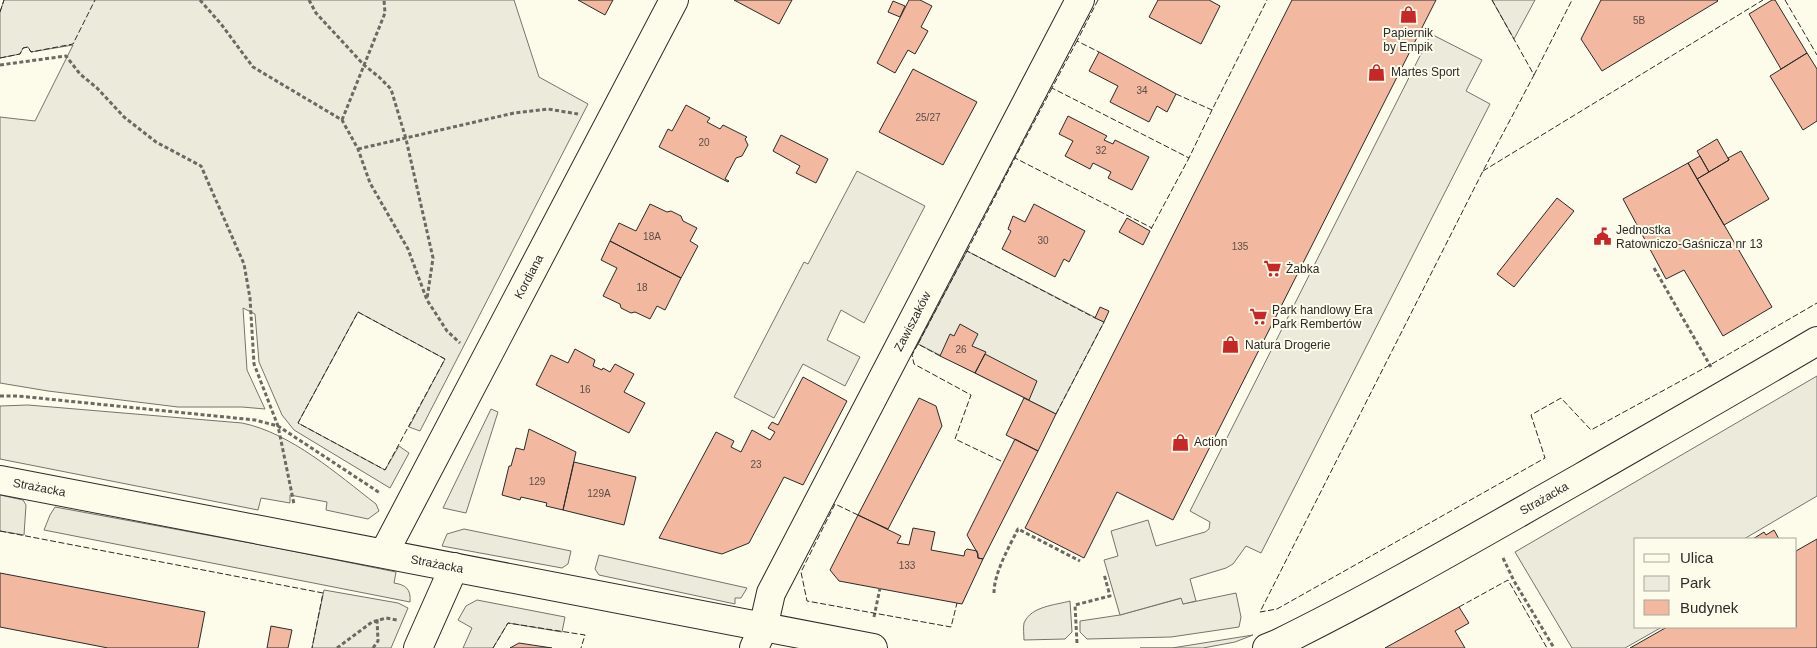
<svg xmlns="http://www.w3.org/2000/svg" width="1817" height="648" font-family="Helvetica,sans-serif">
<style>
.green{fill:#ecebdb;stroke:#74746e}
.parking{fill:#eceadb;stroke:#74746e}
.building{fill:#f2b8a0;stroke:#2b2b2b}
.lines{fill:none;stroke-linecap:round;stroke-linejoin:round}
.minor-casing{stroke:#2b2b2b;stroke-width:30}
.path{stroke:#6a6964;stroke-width:3;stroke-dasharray:4 2.5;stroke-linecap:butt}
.minor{stroke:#fdfbea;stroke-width:28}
.fence{stroke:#2b2b2b;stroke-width:1;stroke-dasharray:6 2.5;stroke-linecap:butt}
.labels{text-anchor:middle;stroke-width:4;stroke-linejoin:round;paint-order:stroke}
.number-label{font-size:10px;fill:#5d4e48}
.poi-label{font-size:12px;fill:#2b2b2b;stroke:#fdfbea;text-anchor:start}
.street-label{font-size:12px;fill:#2b2b2b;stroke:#fdfbea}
</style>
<rect width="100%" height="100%" fill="#fdfbea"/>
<path class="green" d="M4 0H514L539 77 588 104 420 431 409 427 445 359 358 312 298 423 385 470 399 446 409 453 390 488 294 430 282 415 259 362 255 314 243 308 247 370 265 409 242 407H178L48 391 0 383V117L35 121 73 45 31 52 28 47 23 48 20 54 0 58V12Z
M1492 0H1535L1514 39Z
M967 251 1104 322 1056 414 918 344Z
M28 405 242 423C291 433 337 474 376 504L379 511 368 519 326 510 327 502 290 495V503L261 498 258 510 0 459V406Z
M491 409 498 412 466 513 443 508Z
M0 495 23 500 26 505 24 535 0 531Z
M55 507 272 547 396 572 394 583C406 585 411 589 410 602L44 530 50 515Z
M464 529 571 551 568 564 562 568 442 546 447 534Z
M599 555 747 588 741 598H735V604L599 575 595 569Z
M324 590 398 603 408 608 391 648H312Z
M1236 593 1241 617 1239 627 1171 637 1087 639 1080 632V621L1120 615 1182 598 1183 604Z
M477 600 565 617 562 632 508 623 493 648H463L472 628 458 620 466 606Z
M1070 601 1072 632 1065 639 1024 640C1024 635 1023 628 1024 623 1031 606 1056 605 1070 601Z
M1253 635 1235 642 1203 648H1140H1172Z"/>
<path class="parking" d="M1431 34 1482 60 1466 91 1490 104 1261 553 1246 546 1233 564 1226 568 1190 579 1196 601 1183 604 1181 598 1120 615 1104 560 1118 556 1111 531 1148 520 1156 546 1205 532 1209 529 1210 522 1190 511Z
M857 171 925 206 864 323 841 310 827 340 860 357 845 386 803 364 774 418 734 397 804 262 808 264Z
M1817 376V496L1744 539H1636V627H1662L1625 648H1572L1515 552Z"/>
<path class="building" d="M578 0H613L605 15Z
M734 0H792L779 24Z
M909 0H920L932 6 921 27 928 31 915 54 908 50 895 73 877 63Z
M1158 0H1209L1220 6 1201 44 1149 17Z
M1292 0H1436L1173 520 1117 492 1084 558 1025 528Z
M1601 0H1717L1718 1 1602 71 1581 39Z
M1772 0H1775L1807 53 1781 69 1749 14Z
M893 1 905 6 900 17 888 12Z
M1099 52 1176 94 1167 112 1157 106 1149 122 1110 102 1118 86 1089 71Z
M1807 53 1817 69V121L1803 130 1770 76Z
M913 69 977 102 943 165 879 132Z
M686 105 710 118 707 122 720 129 723 125 747 137 745 139 748 145 742 156 736 158 725 179 729 181 728 182 659 147 668 129 672 131Z
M1068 116 1107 136 1104 140 1113 144 1115 140 1149 157 1132 190 1108 178 1111 172 1093 163 1090 169 1065 156 1073 141 1059 134Z
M781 135 828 159 816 183 796 173 800 166 773 151Z
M1717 139 1729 160 1709 172 1697 151Z
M1741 151 1769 199 1724 225 1697 179 1729 160 1728 158Z
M1700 156 1709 172 1697 179 1688 163Z
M1688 163 1772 307 1723 336 1684 270 1666 279 1623 199Z
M1557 198 1574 211 1514 287 1497 274Z
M650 204 667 212 671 211 681 216 683 221 697 228 690 241 698 246 681 278 610 241 619 223 636 231Z
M1034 204 1085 231 1069 262 1064 259 1055 277 1002 249 1011 231 1008 229 1013 216 1025 222Z
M1127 218 1150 231 1143 245 1119 232Z
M610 241 681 278 665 310 657 306 650 319 635 312 631 313 621 308 620 304 603 296 617 268 601 260Z
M1100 307 1109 311 1104 322 1095 318Z
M960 324 978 334 972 346 986 352 975 373 940 356 950 334 954 336Z
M575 349 595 360 593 366 602 370 603 368 610 372 615 364 634 374 624 392 645 403 629 433 536 385 551 355 568 363Z
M985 354 1037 381 1029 400 975 373Z
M803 377 847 401 803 485 784 477 749 543 722 554 659 538 716 432 734 441 731 447 741 452 752 430 770 440 775 432 768 428 772 422 778 425Z
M919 398 936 406 942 426 888 529 858 515Z
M1024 398 1056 414 1038 451 1006 435Z
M529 429 576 452 563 510 546 506 547 503 521 497 520 500 502 495 509 466H511L516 448 524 450Z
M1015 439 1038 451 983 559 978 558V554L967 535Z
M574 462 636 477 624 525 563 510Z
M858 515 901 536 897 543 909 545 913 528 935 532 931 550 964 556 965 551 967 549 977 551 978 558 983 559 962 604 839 581 830 570Z
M1774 530 1779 539H1753L1764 532 1766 535Z
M1817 539V648H1630L1667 627H1796V551Z
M0 573 205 612 198 648H108L0 627Z
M1459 607 1469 623 1455 631 1465 648H1385Z
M271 626 292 630 288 648H267Z
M519 643 552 648H510Z"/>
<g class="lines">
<defs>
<g id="minor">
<path id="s1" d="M0 480 873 648"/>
<path id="s2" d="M384 553 674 0"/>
<path d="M418 648 454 567"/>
<path id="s3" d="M754 648 763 628 771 593 1080 0"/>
<path id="s4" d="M1267 648 1277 644C1381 593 1481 534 1582 477 1660 432 1739 387 1817 341"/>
</g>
</defs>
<use href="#minor" class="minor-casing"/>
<path class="path" d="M200 0 221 24 253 67 342 120 358 149 370 183 408 249 427 300 447 331 460 343
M309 0 316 13 364 65 379 77 391 89 406 139 433 258 427 299
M0 65 66 56 80 74 97 88 124 117 156 142 201 166 244 264 250 298 254 364 278 426 294 504
M342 120 385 13 384 0
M358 149 514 113 548 109 578 114
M1654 268 1711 367
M0 396H18L255 420 278 426 380 493
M1503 558 1514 581 1554 648
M994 593C994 573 1009 547 1018 529L1080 561
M874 617 880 588
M1077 643 1075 605 1110 596 1104 574
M337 648 372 622 386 618 397 620
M373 648 378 641 377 619"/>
<use href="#minor" class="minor"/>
<path class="fence" d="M1098 0 1077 41 1099 52
M1492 0 1534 75 1483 171 1260 612 1277 609 1545 458 1531 415 1561 398 1591 430 1710 365 1817 303
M1785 0 1817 55
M0 12 4 0
M1077 41 1052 88 1189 158 1212 110
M0 58 20 54 23 48 28 47 31 52 73 44 95 0
M1534 75 1572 0
M1052 88 1015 158 1152 228
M1176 94 1212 110 1267 0
M1483 171 1763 0
M1151 229 1189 158
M967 251 1015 158
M358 312 445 359 385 470 298 423Z
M918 344 912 355 914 364 971 395 955 439 1003 462
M940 356 918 344 967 251 1095 318
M1056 414 1104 322
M858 515 835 504 801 572 807 601 951 627 957 603
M0 531 323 593 312 648
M1459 607 1508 580 1547 648
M493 648 508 623 585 635 581 648"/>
</g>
<defs>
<symbol id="shop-bare" viewBox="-9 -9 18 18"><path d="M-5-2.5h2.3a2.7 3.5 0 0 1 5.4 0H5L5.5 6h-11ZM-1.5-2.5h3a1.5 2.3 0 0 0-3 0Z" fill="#c62828" stroke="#fdfbea" stroke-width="2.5" paint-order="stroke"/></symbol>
<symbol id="civic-bare" viewBox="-9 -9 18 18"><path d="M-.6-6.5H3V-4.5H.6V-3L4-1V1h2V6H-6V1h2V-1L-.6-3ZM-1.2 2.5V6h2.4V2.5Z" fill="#c62828" stroke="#fdfbea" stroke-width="2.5" paint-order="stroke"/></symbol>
<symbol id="supermarket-bare" viewBox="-9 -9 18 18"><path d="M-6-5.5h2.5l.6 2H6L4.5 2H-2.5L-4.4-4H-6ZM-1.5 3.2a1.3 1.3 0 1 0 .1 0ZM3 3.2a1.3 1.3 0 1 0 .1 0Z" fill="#c62828" stroke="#fdfbea" stroke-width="2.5" paint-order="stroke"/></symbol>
</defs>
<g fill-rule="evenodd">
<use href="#shop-bare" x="1396" y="2" width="25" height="25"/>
<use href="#shop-bare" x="1364" y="60" width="25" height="25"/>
<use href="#civic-bare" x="1590" y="224" width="25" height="25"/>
<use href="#supermarket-bare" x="1260" y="256" width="25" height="25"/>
<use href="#supermarket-bare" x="1246" y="304" width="25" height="25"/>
<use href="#shop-bare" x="1218" y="332" width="25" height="25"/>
<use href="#shop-bare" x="1168" y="430" width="25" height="25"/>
</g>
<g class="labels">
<g class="number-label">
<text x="1639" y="24">5B</text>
<text x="1142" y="94">34</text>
<text x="928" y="121">25/27</text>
<text x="704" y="146">20</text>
<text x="1101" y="154">32</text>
<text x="652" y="240">18A</text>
<text x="1043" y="244">30</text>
<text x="1240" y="250">135</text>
<text x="642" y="291">18</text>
<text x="961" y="353">26</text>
<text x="585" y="393">16</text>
<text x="756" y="468">23</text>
<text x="537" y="485">129</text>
<text x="599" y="497">129A</text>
<text x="907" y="569">133</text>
</g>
<g class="poi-label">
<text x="1408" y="37" text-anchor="middle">Papiernik<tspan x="1408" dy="14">by Empik</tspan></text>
<text x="1391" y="76">Martes Sport</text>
<text x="1616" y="234">Jednostka<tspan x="1616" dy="14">Ratowniczo-Gaśnicza nr 13</tspan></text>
<text x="1286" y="273">Żabka</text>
<text x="1272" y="314">Park handlowy Era<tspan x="1272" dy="14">Park Rembertów</tspan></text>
<text x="1245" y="349">Natura Drogerie</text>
<text x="1194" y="446">Action</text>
</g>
<g class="street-label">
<text dy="4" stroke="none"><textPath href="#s2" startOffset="312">Kordiana</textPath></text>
<text dy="4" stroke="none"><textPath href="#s3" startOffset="364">Zawiszaków</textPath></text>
<text dy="4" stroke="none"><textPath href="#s1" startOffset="40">Strażacka</textPath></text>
<text dy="4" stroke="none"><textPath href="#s4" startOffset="315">Strażacka</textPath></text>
<text dy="4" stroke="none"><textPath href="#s1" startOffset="445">Strażacka</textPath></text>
</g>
</g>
<rect x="1634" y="538" width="162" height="90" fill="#fdfbea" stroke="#a9a89e"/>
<rect x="1644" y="554" width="25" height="8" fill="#fdfbea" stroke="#a9a89e"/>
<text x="1680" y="563" font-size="15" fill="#2b2b2b">Ulica</text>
<rect x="1644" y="576" width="25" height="15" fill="#ecebdb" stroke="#a9a89e"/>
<text x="1680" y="588" font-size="15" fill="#2b2b2b">Park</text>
<rect x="1644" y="600" width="25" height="15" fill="#f2b8a0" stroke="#a9a89e"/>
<text x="1680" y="613" font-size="15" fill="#2b2b2b">Budynek</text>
</svg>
